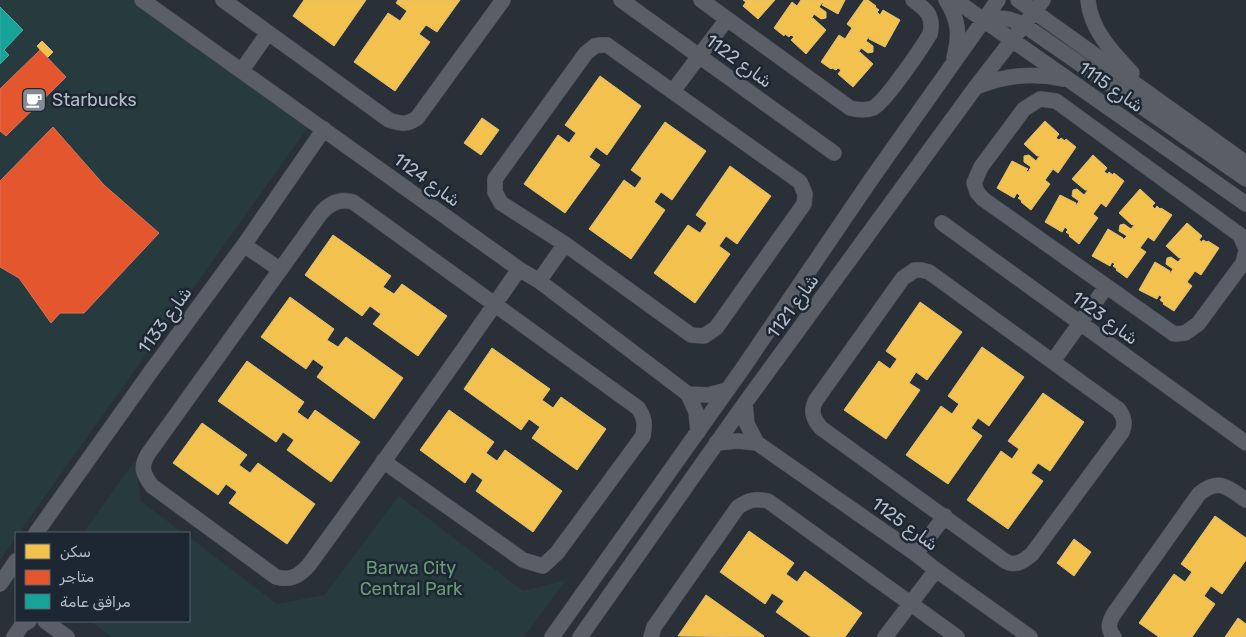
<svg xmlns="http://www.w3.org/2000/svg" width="1246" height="637" font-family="Rubik,'Noto Sans Arabic',sans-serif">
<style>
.green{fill:#273a3e}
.homes{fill:#f2c14e;stroke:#dfc073}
.shops{fill:#e4572e;stroke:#d6755c}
.public{fill:#17a398;stroke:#46aaa7}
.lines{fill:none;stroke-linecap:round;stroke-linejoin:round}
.minor-casing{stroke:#484c53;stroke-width:16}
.minor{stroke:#5a5e66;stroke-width:15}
.labels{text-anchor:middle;stroke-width:5;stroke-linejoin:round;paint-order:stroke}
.street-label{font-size:18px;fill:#b4bcc9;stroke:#1d2633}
.poi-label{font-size:18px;fill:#b4bcc9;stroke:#1d2633;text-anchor:start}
.park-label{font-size:18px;fill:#6b9a76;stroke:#1d2633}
</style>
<rect width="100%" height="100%" fill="#2a3038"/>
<path class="green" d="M0 0H133L308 127 19 533H16V537L0 560Z
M135 461 141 501 183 533H83Z
M399 496 523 591 566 580 524 637H112L90 621H189V537L277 604 324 595Z"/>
<path class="homes" d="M304 0H366L334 46 293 16Z
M398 0H460L437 32 426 25 419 34 430 42 395 91 354 62 388 13 400 21 407 11 396 3Z
M743 0H775L758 19 743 6 746 2Z
M801 0H845L838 14 822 5 824 3H822L819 7 826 12V18L821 19 814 14 811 19 813 18 826 30 806 54 791 40 794 37 791 35 789 37 785 34 784 36 774 28 792 2 797 6Z
M864 0H868L876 6 875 7 879 10 877 12 880 15 883 10 900 20 885 47 869 39V36L866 41 873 46V52L868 53 861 48 858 53 860 52 873 64 853 87 838 74 841 70 838 68 836 70 832 68 831 69 821 62 839 35 845 39 852 28 847 24Z
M42 41 53 52 47 58 37 46Z
M600 76 641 106 607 155 596 147 589 157 600 165 565 213 524 184 558 135 569 143 576 133 565 125Z
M482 118 499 130 481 155 464 143Z
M1045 121 1059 134 1056 138 1059 140 1061 138 1065 141 1066 139 1076 147 1058 173 1053 169 1045 180 1050 184 1031 210 1021 202 1022 201 1018 198 1020 196 1017 193 1014 198 997 188 1012 161 1028 169 1026 171 1028 172 1031 167 1024 162V156L1029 155 1036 161 1040 155 1037 156 1024 144Z
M665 122 706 151 672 200 661 192 654 202 665 210 631 259 589 229 624 180 635 188 642 178 631 170Z
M1093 155 1107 168 1104 172 1108 174 1109 172 1113 175 1114 173 1124 181 1106 207 1101 203 1093 214 1098 218 1079 244 1069 236 1070 235 1066 232 1068 230 1065 227 1062 232 1045 222 1060 195 1076 203V206L1079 201 1072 196 1073 190 1077 189 1084 195 1088 190H1085L1072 179Z
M730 166 771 196 737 244 726 236 719 246 730 254 695 303 654 273 688 225 700 233 707 223 696 215Z
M1140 189 1155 203 1152 206 1155 209 1157 206 1160 209 1161 208 1172 215 1154 241 1148 237 1140 248 1146 252 1127 278 1116 270 1117 269 1113 266 1115 264 1112 262 1110 266 1092 256 1108 229 1123 238V240L1127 236 1119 231 1120 225 1124 224 1131 229 1135 224 1132 225 1119 213Z
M1187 223 1202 236 1199 240 1202 242 1203 240 1207 242 1208 241 1219 248 1201 275 1195 271 1187 282 1192 286 1174 311 1163 304 1164 303 1160 300 1162 297 1159 295 1157 299 1139 290 1155 262 1170 271V274L1173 269 1166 264 1167 258 1171 257 1178 262 1182 257 1179 258 1166 246Z
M333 235 391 276 383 287 394 294 402 284 447 316 418 356 373 324 381 314 370 306 362 316 305 275Z
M290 297 334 329 327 340 338 347 346 337 403 378 374 419 317 377 324 367 313 359 306 369 261 337Z
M920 302 962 332 927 380 916 372 909 383 920 390 886 439 844 410 879 361 890 369 897 359 886 351Z
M982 347 1024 377 989 426 978 418 971 428 982 436 948 484 906 455 941 406 952 414 959 404 948 396Z
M492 348 550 389 542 400 553 408 561 397 606 429 577 470 532 438 540 427 529 419 521 430 464 389Z
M247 361 304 402 297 412 308 420 315 410 360 442 331 482 287 450 294 440 283 432 276 442 218 401Z
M1043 393 1084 422 1050 471 1038 463 1031 473 1043 481 1008 529 967 500 1001 451 1012 459 1019 449 1008 441Z
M449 410 494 442 486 453 497 461 505 450 562 491 533 532 476 491 483 480 472 472 465 483 420 450Z
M202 423 247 455 239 465 250 473 258 463 315 504 287 544 229 503 237 492 226 484 218 495 173 463Z
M1215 516 1246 538V560L1222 594 1211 586 1204 596 1215 604 1192 637H1159L1139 623 1174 574 1185 582 1192 572 1181 564Z
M749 531 794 563 786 574 797 582 805 571 862 613 845 637H811L776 612 784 601 772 593 765 604 720 572Z
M1074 539 1091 552 1074 576 1057 563Z
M706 595 764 636 763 637 678 636Z
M1238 618 1246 624V637H1225Z"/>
<path class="shops" d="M40 50 66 77 6 136 0 131V89Z
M53 127 104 185 159 233 84 313H60L51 323 19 278 0 267V181Z"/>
<path class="public" d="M0 7 23 30 4 50 9 55 0 64Z"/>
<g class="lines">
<defs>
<path id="minor" d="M142 0 519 269 539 281 688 394 696 412 698 432
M223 0 389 120C401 124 407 125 417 118L503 0
M621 0 834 153
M701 0 850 108C858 110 865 111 873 108 886 101 921 49 930 34 934 16 927 10 913 0
M946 0C959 20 960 35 954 58
M955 0 1246 204
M1018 0 1246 163
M1088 0C1090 29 1113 53 1132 73
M983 20C1001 17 1008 17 1024 25L1246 179
M601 45H607L800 182 805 194 804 204 716 328 704 336 691 335 565 244 501 203 495 192V179L586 53 595 46Z
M242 70 268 33
M976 87C1005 75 1033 72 1063 79
M673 91 727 19
M942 223 1246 443
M244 245 279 269
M1246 249 1240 235 1056 101 1040 99 1024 109 981 167 974 183 977 192 983 199 1174 334 1185 333 1198 324 1243 263 1246 251
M915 270H921L929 272 1118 409C1124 416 1126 423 1122 432L1032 554C1024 561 1015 567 1005 561L821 428C813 419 810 411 816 400L903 278Z
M539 281 565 244
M1053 361 1106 287
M688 394 708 395 727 390
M745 403 747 424 757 443 916 554 936 570 1030 637
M716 443 738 441 757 443
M383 461 523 560 543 566 557 553 643 436C645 424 645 418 638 408L353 202C340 198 330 203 321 213L148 454C140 467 143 474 152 486L276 577C291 581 299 576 309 565 380 467 451 369 519 269
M36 533 152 370 244 245 324 129
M916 554 945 516
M0 584 16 561
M45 621 67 637
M14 637 22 625 29 621
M552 637 743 368 870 181 998 0
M580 637 745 403 975 88 1043 0
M651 637 654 627 738 507C749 500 755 498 768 501L957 637
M885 637 936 570
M1114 637C1107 629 1109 623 1113 615L1199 494C1219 477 1228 488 1246 500"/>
</defs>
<use href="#minor" class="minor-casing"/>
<use href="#minor" class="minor"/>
</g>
<defs>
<symbol id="cafe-square" viewBox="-11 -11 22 22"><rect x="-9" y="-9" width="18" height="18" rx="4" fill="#848b96" stroke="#1d2633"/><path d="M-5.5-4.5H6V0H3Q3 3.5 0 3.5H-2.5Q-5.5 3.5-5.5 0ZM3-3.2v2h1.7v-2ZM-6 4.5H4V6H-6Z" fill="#fff"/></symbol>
</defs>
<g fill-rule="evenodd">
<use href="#cafe-square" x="20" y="86" width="28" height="28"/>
</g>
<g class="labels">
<g class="street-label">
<text transform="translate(739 61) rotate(36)" y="6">شارع 1122</text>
<text transform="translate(1111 87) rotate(35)" y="6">شارع 1115</text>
<text transform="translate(427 180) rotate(36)" y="6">شارع 1124</text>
<text transform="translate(793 306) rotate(-54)" y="6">شارع 1121</text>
<text transform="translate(1105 318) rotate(36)" y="6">شارع 1123</text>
<text transform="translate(165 320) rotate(-54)" y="6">شارع 1133</text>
<text transform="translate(905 524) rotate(36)" y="6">شارع 1125</text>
</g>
<g class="poi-label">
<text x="52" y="106">Starbucks</text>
</g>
<g class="park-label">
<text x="411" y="574">Barwa City<tspan x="411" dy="21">Central Park</tspan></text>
</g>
</g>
<rect x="15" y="532" width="175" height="90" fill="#1d2633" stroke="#59626f"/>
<rect x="25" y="544" width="25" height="15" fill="#f2c14e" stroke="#59626f"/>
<text x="60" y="557" font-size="15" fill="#b4bcc9">سكن</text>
<rect x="25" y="570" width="25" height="15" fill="#e4572e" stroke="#59626f"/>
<text x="60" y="582" font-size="15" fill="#b4bcc9">متاجر</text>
<rect x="25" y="594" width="25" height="15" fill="#17a398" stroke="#59626f"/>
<text x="60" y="607" font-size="15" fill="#b4bcc9">مرافق عامة</text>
</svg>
